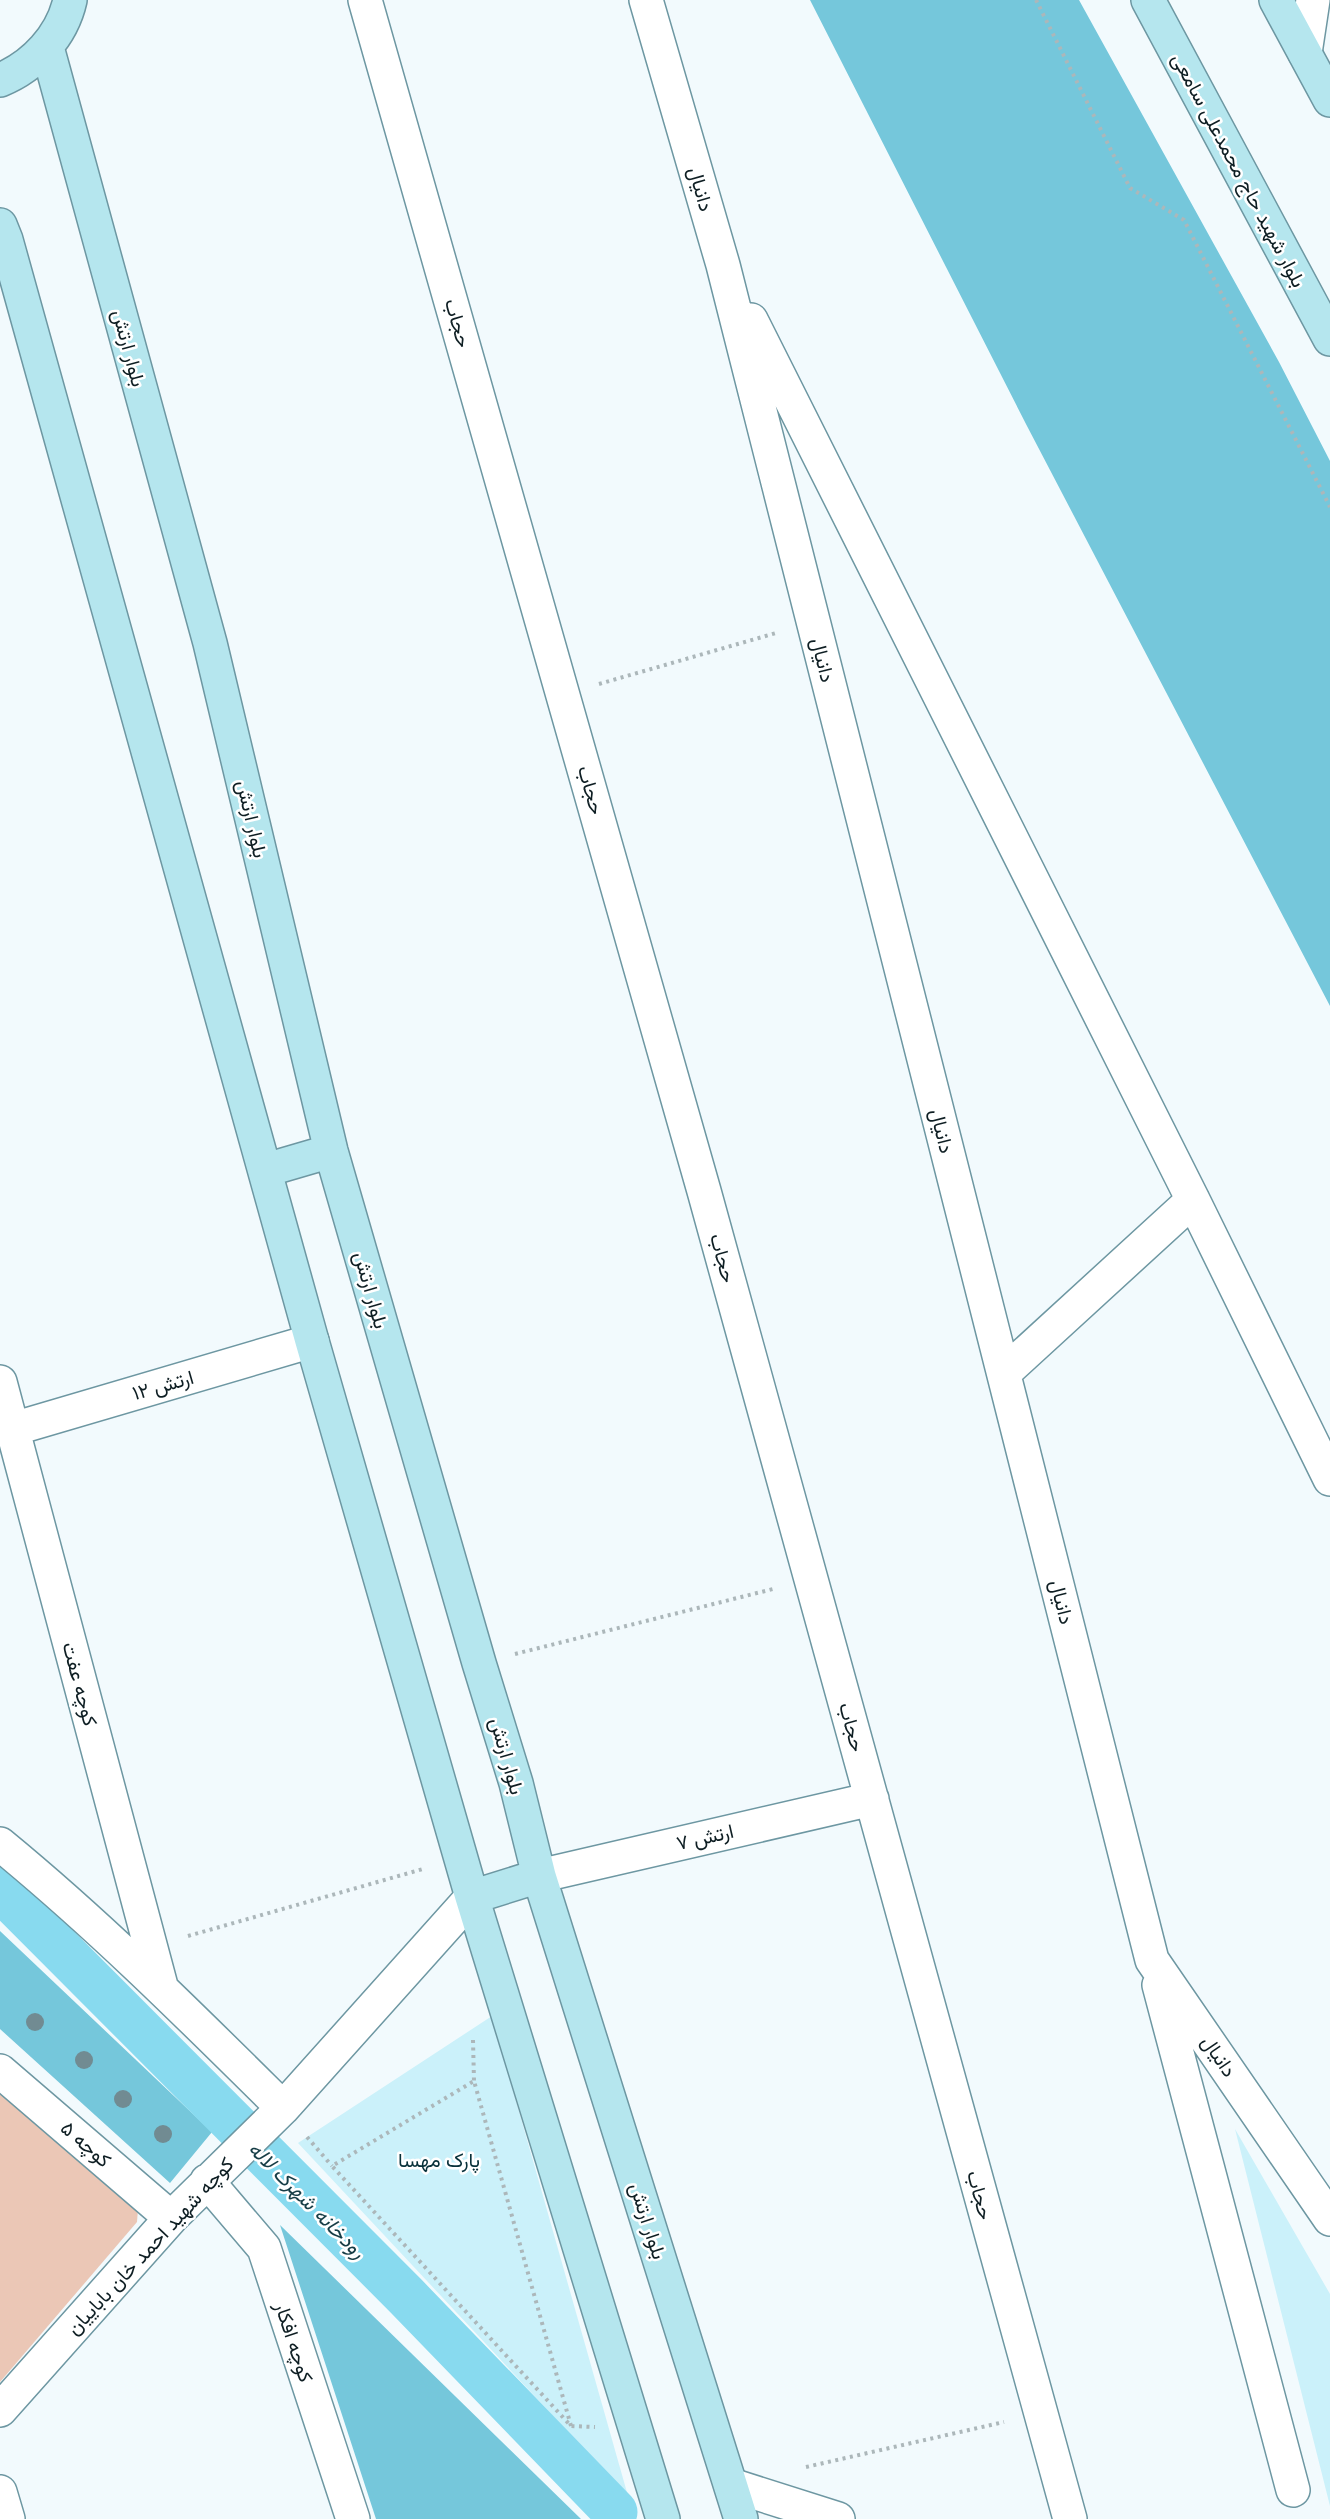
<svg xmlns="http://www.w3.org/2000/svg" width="1330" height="2519" font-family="Poppins,Vazirmatn,sans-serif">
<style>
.green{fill:#cbf1fa}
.forest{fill:#75c7db}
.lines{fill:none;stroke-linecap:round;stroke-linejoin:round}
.canal{stroke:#88daef;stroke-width:45}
.building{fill:#ebc7b6}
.street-casing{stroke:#6d97a2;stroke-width:36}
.secondary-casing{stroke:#6d97a2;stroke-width:36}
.path{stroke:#acb7ba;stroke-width:4;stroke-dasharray:3 4.5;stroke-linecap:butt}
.street{stroke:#fff;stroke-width:33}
.secondary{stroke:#b5e6ee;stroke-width:33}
.tree{fill:#718b92}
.labels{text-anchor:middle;stroke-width:5;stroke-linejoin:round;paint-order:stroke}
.street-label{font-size:20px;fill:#0e1e23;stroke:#fff}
.park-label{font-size:20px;fill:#08313a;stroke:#fff}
.water-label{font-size:21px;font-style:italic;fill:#163d46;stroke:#fff}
</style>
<rect width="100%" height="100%" fill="#f2fafd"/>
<path class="green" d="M492 2016 628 2496 298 2143Z
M1235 2129 1330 2294V2506Z"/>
<path class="forest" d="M810 0H1079L1279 362 1330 461V1006L1027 426Z
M0 1931 212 2132 170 2183 0 2029Z
M280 2225 581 2519H376Z"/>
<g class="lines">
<path class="canal" d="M0 1889 406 2296 615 2512"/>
</g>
<path class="building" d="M0 2089 138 2209 137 2222 0 2382Z"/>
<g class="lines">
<defs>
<path id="street" d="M365 0 704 1191 1070 2519
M646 0 723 265 1152 1960 1330 2219
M1305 53 1313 0
M751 320 1193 1200 1330 1479
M1004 1373 1193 1200
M0 1382 161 1986
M13 1429 312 1341
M0 1844C100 1926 191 2017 283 2108
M539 1876 872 1799
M1159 1985 1293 2490
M0 2071 171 2218
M207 2181 264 2248 353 2519
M0 2410 171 2218 283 2108 472 1897
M731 2485 838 2519
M0 2492 8 2519"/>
<path id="secondary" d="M1148 0 1330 339
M1276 0 1330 100
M47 47 210 643 331 1151 479 1663 516 1783 539 1876 741 2519
M0 80C34 66 62 36 70 0
M0 225 6 240 312 1341 472 1897 663 2519
M266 1170 331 1151
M472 1897 539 1876"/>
</defs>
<use href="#street" class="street-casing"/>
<use href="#secondary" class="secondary-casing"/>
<path class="path" d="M1036 0 1130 188 1184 220 1330 507
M599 684 776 633
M515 1654 773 1589
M188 1936 423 1869
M473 2040 474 2081
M307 2137 332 2166
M571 2426 474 2081 332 2166 571 2426 595 2427
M806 2467 1004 2422"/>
<use href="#street" class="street"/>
<use href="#secondary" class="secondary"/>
</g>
<g class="tree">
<circle cx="35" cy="2022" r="9"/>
<circle cx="84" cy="2060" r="9"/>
<circle cx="123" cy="2099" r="9"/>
<circle cx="163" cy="2134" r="9"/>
</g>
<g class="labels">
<g class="street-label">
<text transform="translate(1239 170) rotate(62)" y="7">بلوار شهید حاج محمدعلی سامعی</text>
<text transform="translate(701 189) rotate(74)" y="7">دانیال</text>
<text transform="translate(458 323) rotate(74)" y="7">حجاب</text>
<text transform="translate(129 348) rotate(75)" y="7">بلوار ارتش</text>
<text transform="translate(823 660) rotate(76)" y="7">دانیال</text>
<text transform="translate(591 790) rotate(74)" y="7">حجاب</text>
<text transform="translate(252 819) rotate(77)" y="7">بلوار ارتش</text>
<text transform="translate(942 1131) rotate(76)" y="7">دانیال</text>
<text transform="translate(723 1258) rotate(75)" y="7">حجاب</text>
<text transform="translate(371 1290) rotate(74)" y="7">بلوار ارتش</text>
<text transform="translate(163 1385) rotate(-16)" y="7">ارتش ۱۲</text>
<text transform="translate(1062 1602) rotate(76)" y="7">دانیال</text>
<text transform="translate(80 1684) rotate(75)" y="7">کوچه عفت</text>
<text transform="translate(852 1727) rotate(75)" y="7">حجاب</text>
<text transform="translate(507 1756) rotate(74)" y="7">بلوار ارتش</text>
<text transform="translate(705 1837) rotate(-13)" y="7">ارتش ۷</text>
<text transform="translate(1219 2056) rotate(56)" y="7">دانیال</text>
<text transform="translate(86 2144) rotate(41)" y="7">کوچه ۵</text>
<text transform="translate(980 2195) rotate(75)" y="7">حجاب</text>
<text transform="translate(648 2221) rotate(72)" y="7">بلوار ارتش</text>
<text transform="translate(150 2246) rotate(-47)" y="7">کوچه شهید احمد خان باباییان</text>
<text transform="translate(294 2342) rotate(72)" y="7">کوچه افکار</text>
</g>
<g class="park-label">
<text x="439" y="2167">پارک مهسا</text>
</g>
<g class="water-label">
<text transform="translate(307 2200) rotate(45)" y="7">رودخانه شهرک لاله</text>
</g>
</g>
</svg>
